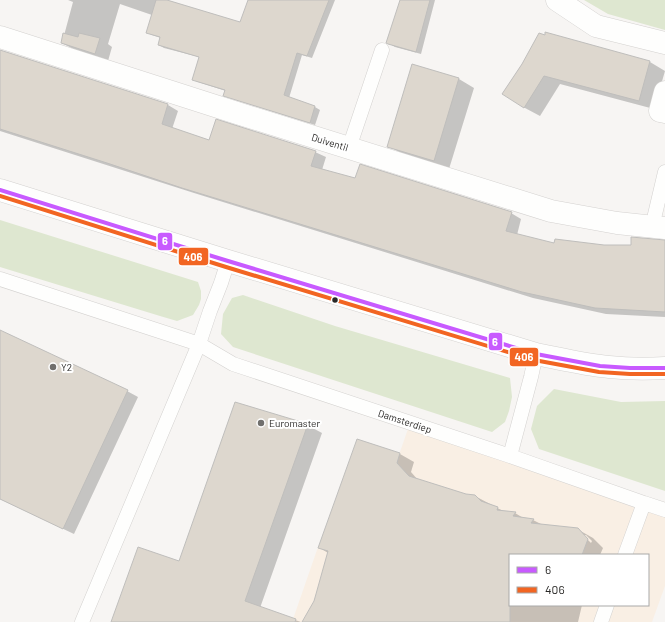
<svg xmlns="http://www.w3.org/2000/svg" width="665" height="622" font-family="Barlow,sans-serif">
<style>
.commercial{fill:#f9efe4;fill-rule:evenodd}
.green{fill:#dee7d0}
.shadow{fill:#0003;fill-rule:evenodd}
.building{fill:#ddd7ce;stroke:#bfbebc}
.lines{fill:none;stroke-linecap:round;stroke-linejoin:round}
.lane-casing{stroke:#d4d2d0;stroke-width:15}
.street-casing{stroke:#d4d2d0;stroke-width:23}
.secondary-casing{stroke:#d4d2d0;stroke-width:23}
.lane{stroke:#fefefd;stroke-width:14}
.street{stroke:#fefefd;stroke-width:22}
.secondary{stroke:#fefefd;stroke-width:22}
.bus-1-casing{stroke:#fff;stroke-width:7}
.bus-2-casing{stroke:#fff;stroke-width:7}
.bus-1{stroke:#c85aff;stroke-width:4}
.bus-2{stroke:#f26522;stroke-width:4}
.bus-dot{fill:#282725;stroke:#fff;stroke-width:1.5}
.poi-dot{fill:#706f6d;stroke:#fff;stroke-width:1.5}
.labels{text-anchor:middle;stroke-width:4;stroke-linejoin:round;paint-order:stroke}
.street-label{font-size:10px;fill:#282725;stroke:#fff}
.poi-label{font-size:10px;fill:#282725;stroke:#fff;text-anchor:start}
.line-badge{stroke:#fff;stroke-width:1.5}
.badge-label{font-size:11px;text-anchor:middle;font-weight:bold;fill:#fff}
</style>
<rect width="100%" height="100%" fill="#f7f5f3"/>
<path class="commercial" d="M409 426 665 513V586L652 622H292L318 547 362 561ZM510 555H648V605H510Z"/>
<path class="green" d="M584 0H665V30L608 14Z
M0 220 198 282 201 291V299L199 305 193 315 177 321 160 316 0 267Z
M243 295 335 326 510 378 512 397 509 411 505 422 492 432 233 347 221 334 223 314 232 298Z
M554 389 621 402 665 401V491L539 449 531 429 537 406Z"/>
<path class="shadow" d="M68 0H166L241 23 249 0H335L312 58 302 55 289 98 315 107 320 110 315 125 230 98 226 91 198 82 193 79 199 57 164 48 159 45 161 38 152 35 147 32 152 15 120 4 108 44 112 47 108 61 75 50 62 43 73 2Z
M401 0H435L421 54 395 47 387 42Z
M546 33 650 62 665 71 654 109 560 84 540 116 525 108 504 93 522 65 545 36Z
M0 51 168 105 178 111 172 129 210 141 315 152 326 157 322 170 356 179 511 213 521 219 517 235 555 244 632 246 665 241V317L606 314 533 298 194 193 0 131Z
M413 65 459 79 474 88 449 169 404 155 389 146Z
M0 331 127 391 138 397 74 534 0 499Z
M307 425 322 433 260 608 301 622H112L180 563Z
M400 454 414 462 411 472 418 480 466 495 475 496 505 512 515 513 525 519 533 520 543 525 577 529 593 538 603 548 600 555H510V605H582L578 622H303L315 602 328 553 320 548ZM583 535H586L592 541 591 543Z"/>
<path class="building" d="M156 0H167L240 22 248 0H329L307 56 297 53 284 95 315 106 310 123 223 96 225 90 192 80 199 57 158 45 160 37 146 33Z
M400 0H430L416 52 388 44 386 43Z
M545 32 650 61 639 101 544 76 524 108 502 94 522 64 539 33 545 35Z
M63 33 78 37 79 33 100 38 95 54 61 43Z
M0 50 168 104 162 124 209 140 216 119 316 151 311 166 355 178 360 164 512 212 506 231 554 243 555 239 604 245H631V237L665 240V312L595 308 522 292 182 188 107 163 0 129Z
M412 64 459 78 434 161 387 147Z
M0 330 128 390 63 529 0 499Z
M235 402 308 424 245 601 296 619 295 622H111L138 547 179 561Z
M357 439 400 453 397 463 409 476 466 494 475 495 481 501 498 507 497 510 516 512 513 516 534 519 531 523 578 528 588 539 582 555H510V622H302L314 601 316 594 328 551 318 548Z"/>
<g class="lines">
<defs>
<path id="lane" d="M349 148 382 50
M652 227 665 172
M0 279 199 344 233 364 510 456 644 503 625 555
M510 456 531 377 536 354
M644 503 665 510
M82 622 199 344 210 311 221 283 228 261
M601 622 607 605"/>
<path id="street" d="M557 0 596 26 665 43
M0 37 237 113 551 211 617 223 665 228
M665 92 660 111 665 112"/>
<path id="secondary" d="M0 190 228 261 536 354C561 359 585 365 609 367 628 369 647 369 665 368"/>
</defs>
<use href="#lane" class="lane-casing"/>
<use href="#street" class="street-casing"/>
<use href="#secondary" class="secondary-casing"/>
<use href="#lane" class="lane"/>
<use href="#street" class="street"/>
<use href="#secondary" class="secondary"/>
<defs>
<path id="bus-1" d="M0 190 228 261 536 354 600 366 630 368H665"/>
<path id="bus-2" d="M0 196 226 267 534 360 599 372 630 374H665"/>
</defs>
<use href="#bus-1" class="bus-1-casing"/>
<use href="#bus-2" class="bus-2-casing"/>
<use href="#bus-1" class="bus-1"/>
<use href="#bus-2" class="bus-2"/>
</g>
<circle class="bus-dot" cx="335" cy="300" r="3.5"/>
<g class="poi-dot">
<circle cx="53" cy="367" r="4"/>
<circle cx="261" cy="423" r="4"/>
</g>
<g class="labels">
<g class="street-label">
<text transform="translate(330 142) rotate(17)" y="4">Duiventil</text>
<text transform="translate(405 421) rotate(18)" y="4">Damsterdiep</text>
</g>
<g class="poi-label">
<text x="61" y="371">Y2</text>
<text x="269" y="427">Euromaster</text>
</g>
</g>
<g class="line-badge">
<rect x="157" y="232" width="16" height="19" rx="4" fill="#c85aff"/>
<rect x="178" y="247" width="31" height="19" rx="4" fill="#f26522"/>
<rect x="488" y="332" width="15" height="19" rx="4" fill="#c85aff"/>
<rect x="509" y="347" width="30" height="20" rx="4" fill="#f26522"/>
</g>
<g class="badge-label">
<text x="165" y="245">6</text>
<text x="193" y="261">406</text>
<text x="495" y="346">6</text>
<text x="524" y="361">406</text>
</g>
<rect x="509" y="554" width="140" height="52" fill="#ffffff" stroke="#a9a9a8"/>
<rect x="517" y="567" width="20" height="6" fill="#c85aff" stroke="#a9a9a8"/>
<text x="545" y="574" font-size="12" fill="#282725">6</text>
<rect x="517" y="587" width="20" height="6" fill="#f26522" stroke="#a9a9a8"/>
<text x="545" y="594" font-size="12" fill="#282725">406</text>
</svg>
